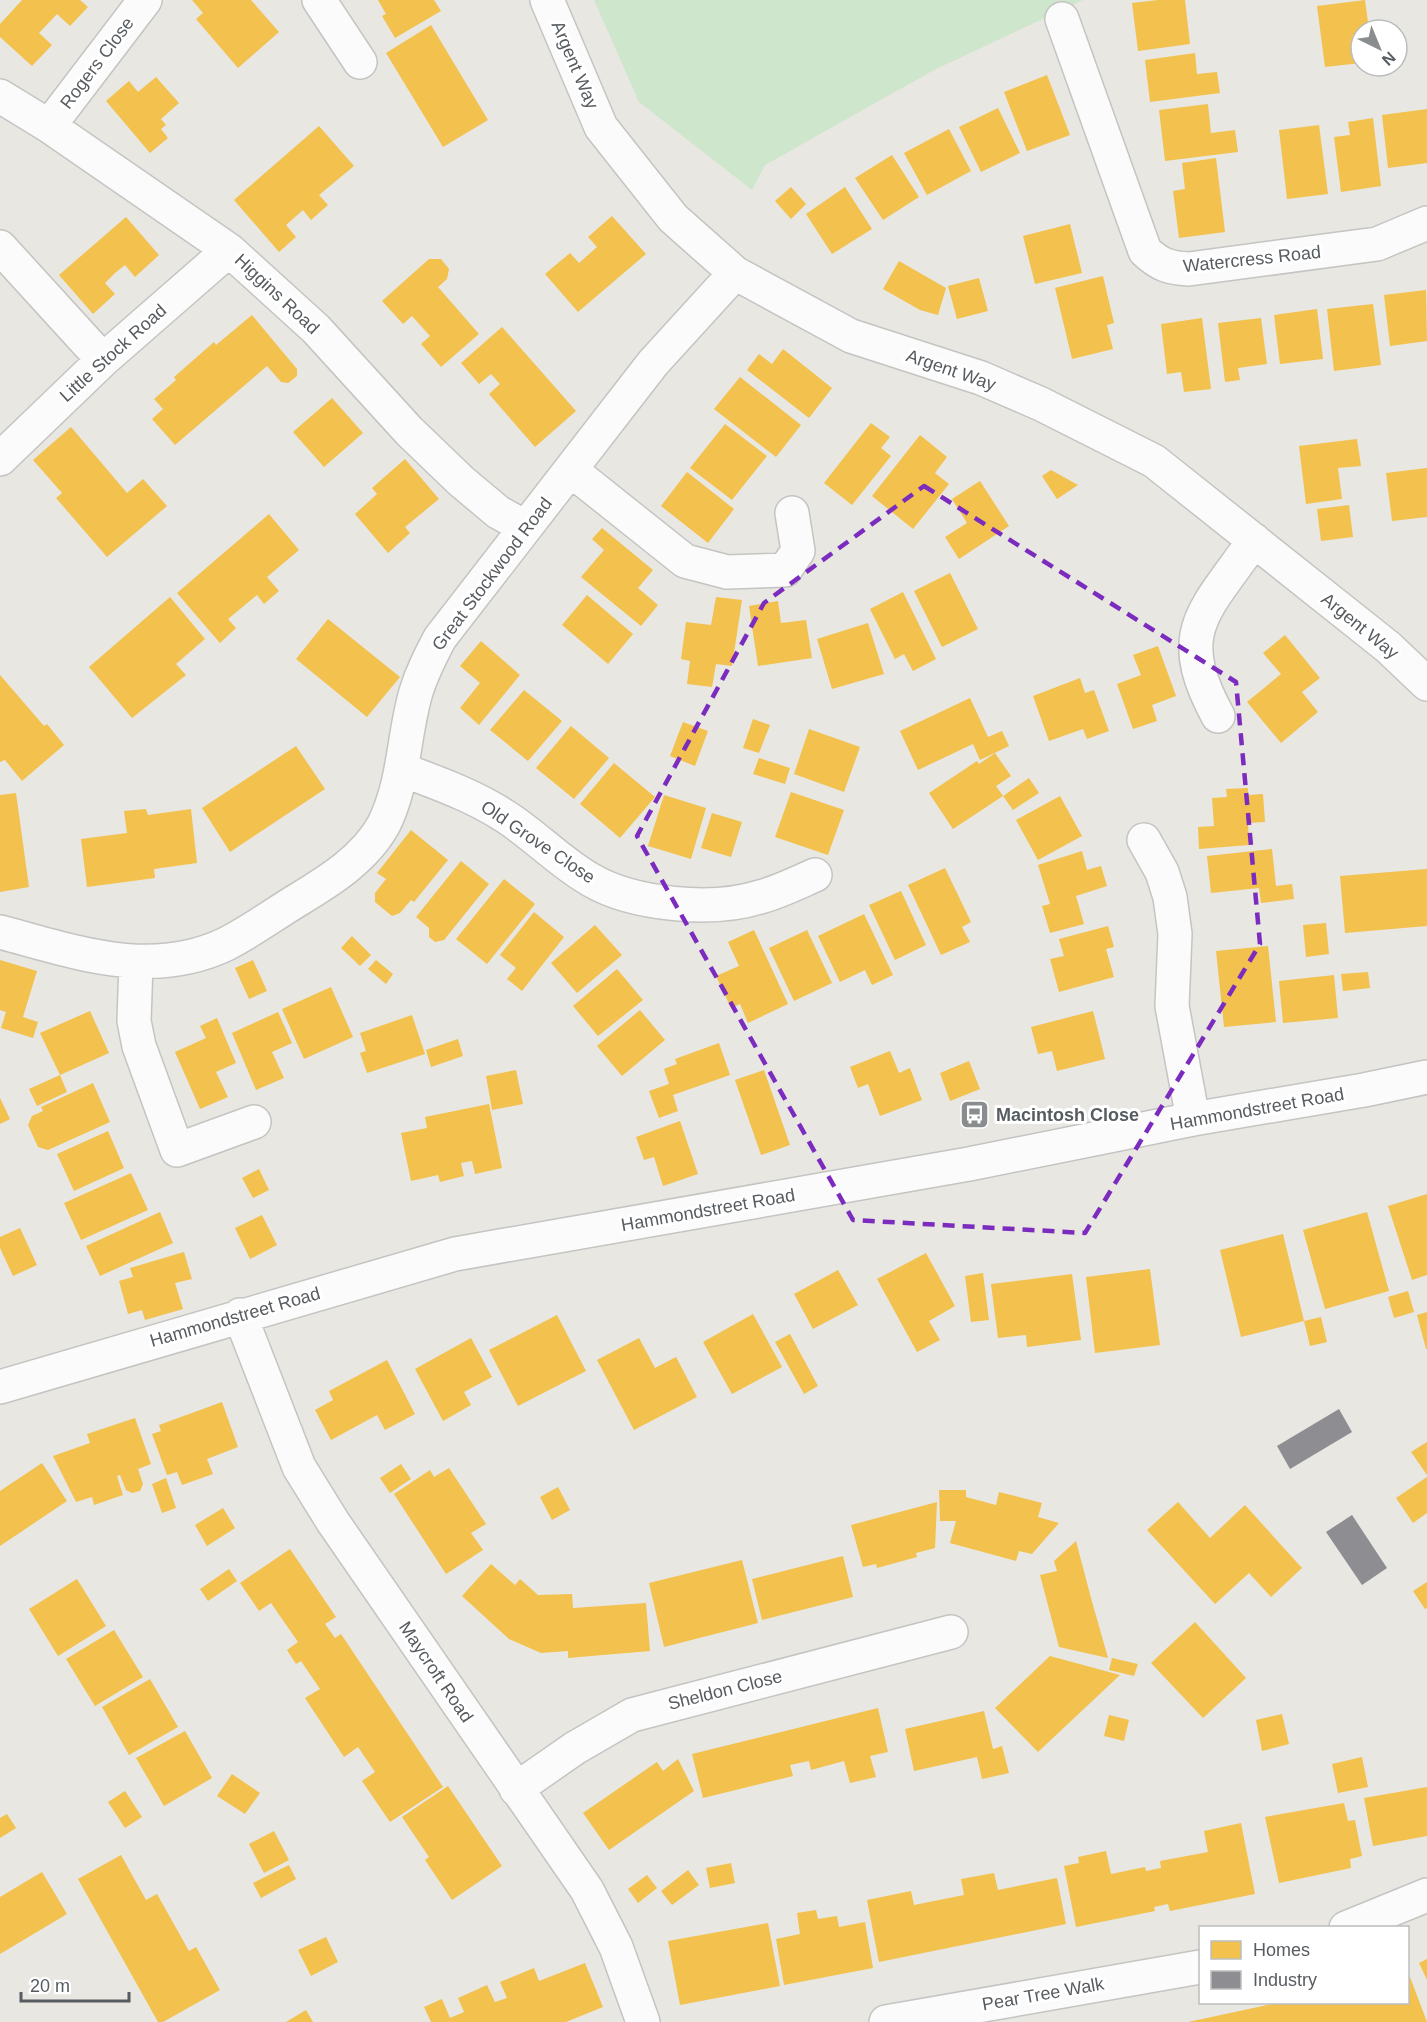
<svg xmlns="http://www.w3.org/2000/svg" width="1427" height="2022" font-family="Helvetica,sans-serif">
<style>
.green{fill:#cee6cb}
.homes{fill:#f2c14e}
.industry{fill:#8d8d92}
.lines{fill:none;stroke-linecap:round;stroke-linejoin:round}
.minor-casing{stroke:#c4c4c2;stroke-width:36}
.minor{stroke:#fcfbfb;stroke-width:33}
.marked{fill:none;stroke:#7b2cbf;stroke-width:4.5;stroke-dasharray:12 8;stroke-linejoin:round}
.labels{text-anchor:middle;stroke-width:6;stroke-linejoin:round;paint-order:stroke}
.street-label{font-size:18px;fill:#575c60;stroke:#fff}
.poi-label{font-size:18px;font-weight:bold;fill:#575c60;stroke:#fff;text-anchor:start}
</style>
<rect width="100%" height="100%" fill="#e8e7e2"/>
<path class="green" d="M594 0H1083L934 70 765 165 752 190 639 102Z"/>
<path class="homes" d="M22 0H80L88 7 70 26 57 14 39 33 52 45 32 66 0 37V24Z
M192 0H251L279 32 238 68 196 19 203 13Z
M378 0H434L441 11 395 38 382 16 386 14Z
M1158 0H1185L1190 44 1138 51 1132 3Z
M1365 0 1369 30H1361V63L1325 67 1317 6Z
M431 25 488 120 443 147 386 53Z
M1195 53 1197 74 1217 72 1220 93 1150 102 1145 60Z
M1047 75 1070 135 1027 151 1004 92Z
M156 77 179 103 161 119 166 125 161 129 168 138 150 153 106 101 129 81 138 92Z
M1208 104 1211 133 1235 130 1238 152 1165 161 1159 110Z
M998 108 1020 153 981 172 959 127Z
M1427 109V163L1388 168 1382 115Z
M1373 118 1381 186 1341 192 1334 137 1350 135 1348 122Z
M1319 125 1328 194 1287 199 1279 130Z
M319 126 354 166 319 195 328 205 311 220 303 210 286 225 296 237 279 252 234 200Z
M949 129 971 171 927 195 904 153Z
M892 155 919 197 883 220 855 178Z
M1216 158 1225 232 1179 238 1173 191 1185 189 1182 163Z
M791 187 806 204 791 219 775 201Z
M845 187 872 229 832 254 806 214Z
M612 216 646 254 578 312 545 274 570 253 579 263 597 247 588 237Z
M126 217 159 255 135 277 125 265 115 273 105 283 115 294 93 314 59 275Z
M1070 224 1082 273 1035 284 1023 236Z
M429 259H441L449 269 447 279 438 287 479 334 441 367 421 344 430 336 412 316 403 324 382 301Z
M899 261 946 288 938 315 920 310 883 289Z
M1103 276 1114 323 1107 325 1113 349 1072 359 1055 288Z
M979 278 988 311 957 319 948 286Z
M1426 290 1427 341 1390 346 1384 295Z
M1373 304 1381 365 1334 371 1327 309Z
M1317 309 1323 359 1280 364 1274 315Z
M252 315 297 369V376L288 383 281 382 267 366 175 445 152 419 163 409 154 399 176 380 174 377 214 342 216 345Z
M1202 318 1211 389 1184 392 1181 372 1167 374 1161 324Z
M1261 318 1267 364 1238 368 1240 380 1225 382 1218 323Z
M502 327 576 411 535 447 489 394 500 384 491 374 479 384 461 363Z
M783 349 832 388 809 418 747 370 759 354 772 364Z
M740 377 801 425 776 457 714 409Z
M332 398 363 433 324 467 293 432Z
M871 423 890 437 881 448 891 456 852 505 824 483Z
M725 424 767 456 732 500 690 468Z
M71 427 127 493 143 479 167 506 107 557 56 498 62 493 33 460Z
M920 435 947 457 935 473 949 484 913 529 872 496Z
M1357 439 1361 466 1338 468 1342 499 1306 504 1299 446Z
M405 459 439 499 405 527 410 533 388 553 355 514 377 494 372 488Z
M1427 468V517L1392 521 1386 473Z
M1051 470 1078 485 1057 499 1042 476Z
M687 472 734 509 708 543 661 506Z
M980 481 1009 526 959 559 945 537 967 523 952 499Z
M1349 505 1353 537 1321 541 1317 509Z
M269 514 299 550 267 577 279 591 264 604 257 595 228 619 236 628 220 643 177 593Z
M602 528 653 570 638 588 658 605 641 626 581 577 604 550 592 539Z
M950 573 978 629 942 647 914 591Z
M903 592 936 659 913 671 904 654 895 659 870 609Z
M587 595 633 634 608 664 562 625Z
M170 597 205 639 176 664 186 675 132 718 89 667Z
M716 597 742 600 732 666 716 664 712 687 687 684 690 661 681 659 686 622 711 625Z
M778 601 781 623 806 620 812 658 758 666 749 606Z
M328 619 400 677 367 717 296 659Z
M868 623 884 674 832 689 817 639Z
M1285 635 1320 678 1302 692 1318 712 1281 743 1247 702 1281 674 1263 653Z
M481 641 520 675 479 725 460 708 480 683 460 666Z
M1158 646 1176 696 1152 705 1157 721 1133 729 1117 684 1141 675 1133 655Z
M0 675 44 726 47 724 64 745 22 781 5 760 0 762Z
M1080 678 1085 693 1094 690 1109 731 1087 739 1083 729 1049 741 1033 696Z
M524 690 562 721 528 761 490 730Z
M970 698 988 737 1002 731 1009 746 980 760 973 744 918 770 900 731Z
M753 719 770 725 759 753 743 748Z
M683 722 708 731 695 766 670 756Z
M571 726 609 758 574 799 536 768Z
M809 729 860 747 844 792 794 774Z
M296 746 325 789 230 852 202 808Z
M995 753 1011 776 996 786 1003 796 953 829 929 793 977 761 979 764Z
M759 758 790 768 785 784 753 774Z
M614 763 655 797 620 838 580 804Z
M1029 778 1039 793 1013 810 1003 796Z
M1248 788V795L1263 794 1265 822 1248 823 1249 845 1199 849 1198 827 1214 826 1212 798 1227 797 1226 789Z
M791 792 844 810 828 855 775 837Z
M16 793 29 887 0 892V795Z
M664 795 706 808 691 859 648 846Z
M1060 796 1082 836 1038 860 1016 820Z
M146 809 148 815 191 809 197 863 154 869 155 878 87 887 81 839 127 833 124 811Z
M712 813 742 822 731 857 701 848Z
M411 830 448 860 414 902 411 900 400 913 392 916 375 902V893L386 879 377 873Z
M1272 849 1276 886 1292 884 1294 899 1261 903 1259 888 1211 893 1207 856Z
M1082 851 1087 870 1101 866 1107 886 1076 896 1084 924 1050 933 1042 906 1050 904 1038 865Z
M461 861 489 884 444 940 435 942 429 937V928L416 917Z
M945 868 971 922 962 927 970 942 941 955 908 885Z
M1427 869V926L1345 933 1340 876Z
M504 879 535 904 487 964 456 939Z
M901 891 926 945 895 960 869 905Z
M534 912 564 937 522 991 507 979 516 968 500 955Z
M864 914 893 975 872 985 865 970 840 982 818 936Z
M1326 923 1329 954 1306 957 1303 925Z
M595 925 622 955 577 993 551 963Z
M1108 926 1114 947 1106 949 1114 977 1059 992 1050 959 1064 956 1059 939Z
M754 930 788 1004 748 1023 740 1004 731 1008 716 976 739 966 728 942Z
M807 930 832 983 794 1001 769 948Z
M352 936 371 955 360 966 341 948Z
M1268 946 1276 1022 1224 1027 1216 951Z
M0 960 37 971 23 1017 38 1022 33 1038 1 1028 6 1012 0 1010Z
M253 960 267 991 249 999 235 968Z
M376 960 393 974 386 984 368 969Z
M617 969 643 1000 598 1036 573 1006Z
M1368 972 1370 988 1343 991 1341 974Z
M1334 975 1338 1018 1283 1023 1279 981Z
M331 987 353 1037 304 1059 282 1009Z
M640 1010 665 1040 622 1076 597 1046Z
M90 1011 109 1053 60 1075 40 1033Z
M1093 1011 1105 1059 1057 1071 1052 1051 1038 1054 1031 1027Z
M278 1012 292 1043 272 1052 284 1078 256 1090 232 1033Z
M412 1015 425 1054 367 1073 360 1053 366 1051 360 1033Z
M217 1018 236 1063 216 1072 228 1097 200 1109 175 1052 206 1038 200 1026Z
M458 1039 463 1056 431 1067 426 1050Z
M719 1043 730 1075 673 1095 678 1111 659 1118 649 1091 669 1084 664 1069 677 1064 675 1059Z
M890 1051 899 1073 910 1068 922 1100 880 1116 868 1084 858 1088 850 1067Z
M969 1061 980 1089 950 1101 940 1073Z
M516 1070 523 1104 492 1110 486 1076Z
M764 1070 790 1145 761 1155 735 1080Z
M60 1075 67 1092 37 1106 29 1089Z
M93 1083 110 1122 48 1150 38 1147 28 1125 32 1116 43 1111 41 1107Z
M0 1098 10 1119 0 1124Z
M489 1104 502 1168 475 1174 472 1161 461 1163 464 1176 440 1182 438 1175 411 1181 401 1133 427 1128 425 1117Z
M680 1121 698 1174 663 1186 654 1157 644 1160 636 1137Z
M108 1131 124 1168 74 1191 57 1154Z
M259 1169 269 1190 253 1198 242 1178Z
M131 1173 148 1210 81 1240 64 1203Z
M1427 1194V1275L1412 1280 1388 1206Z
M160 1212 173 1243 100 1276 86 1246Z
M1367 1212 1389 1291 1325 1309 1303 1230Z
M262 1215 277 1245 250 1259 235 1228Z
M20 1228 37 1265 13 1276 0 1248V1237Z
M1283 1234 1304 1321 1321 1317 1327 1342 1310 1346 1304 1321 1241 1337 1220 1250Z
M184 1252 192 1279 175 1283 183 1309 145 1320 142 1310 128 1314 119 1281 133 1277 130 1268Z
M926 1253 955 1306 929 1321 940 1340 917 1352 877 1279Z
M1150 1269 1160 1345 1095 1353 1086 1277Z
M838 1270 858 1305 813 1329 794 1294Z
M983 1273 989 1320 971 1322 965 1276Z
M1072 1274 1081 1340 1027 1347 1026 1335 998 1338 991 1284Z
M1408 1291 1414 1312 1394 1318 1388 1297Z
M1427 1312V1349H1426L1417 1315Z
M753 1314 782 1367 732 1394 703 1342Z
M557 1315 586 1371 518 1406 489 1350Z
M790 1334 818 1386 804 1394 775 1342Z
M471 1338 492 1377 464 1392 471 1405 443 1421 415 1369Z
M639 1338 655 1368 676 1357 697 1397 634 1430 597 1360Z
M387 1360 415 1414 385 1430 377 1415 331 1440 315 1410 333 1400 329 1391Z
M222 1402 238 1447 207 1459 213 1474 182 1485 177 1472 167 1475 152 1434 161 1431 159 1425Z
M135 1418 151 1464 138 1469 143 1484 140 1491 132 1493 126 1490 120 1475 117 1476 123 1495 94 1505 92 1497 76 1502 53 1456 90 1443 87 1434Z
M1427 1442V1475L1411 1452Z
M42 1463 67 1501 0 1546V1491Z
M401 1464 411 1479 390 1493 380 1478Z
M449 1468 486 1524 471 1533 483 1550 446 1574 394 1494 430 1470 434 1477Z
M1427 1477V1513L1413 1523 1396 1498Z
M166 1478 176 1508 162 1513 152 1484Z
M558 1487 570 1510 552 1520 540 1497Z
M939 1490H966V1497L996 1505 999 1492 1042 1503 1038 1517 1059 1523 1032 1554 1019 1551 1016 1561 950 1543 956 1521H940Z
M937 1502 935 1548 916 1553 917 1557 877 1568 876 1564 863 1567 851 1525Z
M1178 1502 1210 1538 1245 1505 1302 1568 1271 1597 1249 1573 1215 1604 1147 1530Z
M223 1508 235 1528 207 1546 195 1525Z
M1076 1541 1091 1598 1108 1658 1059 1647 1040 1575 1057 1571 1054 1561Z
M290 1549 336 1617 325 1624 335 1638 341 1634 443 1787 390 1822 362 1781 375 1772 358 1747 344 1757 305 1698 320 1689 301 1661 296 1664 287 1650 298 1642 271 1603 259 1611 240 1583Z
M843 1556 853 1597 762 1620 752 1579Z
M742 1560 758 1623 664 1647 649 1583Z
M491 1564 515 1585 520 1579 538 1595 572 1594 573 1608 646 1603 650 1651 568 1658V1651L541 1653 509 1639 462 1596Z
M229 1569 237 1581 208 1601 200 1589Z
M77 1579 106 1626 58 1656 29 1609Z
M1427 1582V1608L1425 1609 1413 1591Z
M1195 1622 1246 1678 1203 1718 1151 1663Z
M114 1630 143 1677 95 1706 66 1659Z
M1050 1656 1120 1675 1038 1752 995 1708Z
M1112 1658 1138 1664 1134 1676 1109 1670Z
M150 1679 178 1727 129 1755 102 1707Z
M878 1708 888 1752 870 1756 876 1777 850 1783 844 1761 811 1770 809 1761 790 1765 793 1776 703 1798 692 1754Z
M984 1711 993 1749 1002 1746 1009 1773 982 1779 977 1757 914 1771 905 1729Z
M1282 1714 1289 1744 1262 1751 1256 1720Z
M1109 1715 1129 1720 1124 1741 1104 1736Z
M185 1731 212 1778 164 1806 136 1758Z
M1362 1757 1368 1787 1338 1793 1332 1764Z
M678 1759 694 1791 609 1850 583 1813 657 1762 663 1771Z
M232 1774 260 1793 245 1814 217 1796Z
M448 1786 502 1866 452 1900 425 1860 429 1857 402 1817Z
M1427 1787V1836L1373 1846 1364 1798Z
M125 1791 142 1817 125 1828 108 1802Z
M1344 1803 1348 1821 1355 1820 1362 1856 1350 1859 1351 1868 1279 1883 1265 1817Z
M7 1814 16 1828 0 1838V1818Z
M1241 1823 1255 1894 1170 1911 1168 1904 1154 1907 1155 1911 1076 1927 1064 1866 1079 1863 1078 1857 1106 1851 1111 1874 1145 1867 1146 1871 1161 1868 1160 1861 1208 1852 1204 1831Z
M274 1831 289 1860 264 1873 249 1844Z
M121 1855 146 1900 157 1894 189 1951 196 1947 220 1990 163 2022H158L78 1879Z
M731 1863 735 1883 710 1888 706 1868Z
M289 1865 296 1879 261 1898 253 1883Z
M688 1870 699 1885 672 1905 661 1891Z
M42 1872 67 1914 0 1954V1897Z
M994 1873 998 1890 1057 1878 1066 1924 879 1962 867 1900 911 1891 914 1905 964 1895 961 1879Z
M647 1875 657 1888 638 1903 628 1889Z
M816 1910 818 1919 837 1916 839 1927 865 1922 873 1968 784 1985 776 1939 800 1934 797 1913Z
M768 1923 780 1986 680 2005 668 1941Z
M326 1937 338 1962 311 1976 298 1950Z
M1427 1959V1980L1419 1963Z
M585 1963 603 2007 566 2022H431L424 2007 442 1999 450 2018 464 2012 458 1998 487 1985 495 2002 507 1998 500 1982 534 1968 539 1981Z
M1410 1977 1427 2022H1188L1281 2002H1408V1978Z
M306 2010 313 2022H286Z"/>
<path class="industry" d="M1339 1409 1352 1432 1290 1469 1277 1446Z
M1352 1515 1387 1568 1362 1585 1326 1532Z"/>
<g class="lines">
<defs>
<path id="minor" d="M319 0 360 62
M547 0 601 127 673 218 735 273 851 336 981 378 1041 404 1154 461 1388 647 1427 684
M1062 19 1145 251C1160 265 1169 268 1189 269L1377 244 1427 223
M0 96 49 126 229 250 316 329 409 431 461 481 498 512 525 527
M49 126 145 0
M0 247 103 360
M0 459 103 360 229 250
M572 471 685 561 727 572 785 570 798 551 792 513
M1218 716C1171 630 1206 611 1254 540
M403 770C437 783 472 795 503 815 534 834 559 862 591 880 634 905 713 912 760 897 779 892 797 883 815 875
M1144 840 1162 872 1170 897 1175 934 1172 1006 1193 1119
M0 932C75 952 151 980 226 944 250 932 273 915 296 901 329 881 365 859 384 824 405 781 403 736 416 692 422 672 431 655 440 638L653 363 735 273
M136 963 134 1021 139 1046 177 1150 254 1122
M240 1315 299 1467 333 1522 587 1890 616 1947 643 2022
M0 1387 455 1254 969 1164 1193 1119 1364 1090 1427 1077
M516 1789 575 1748 632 1715 951 1632
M1346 1928 1427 1895
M886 2022 1200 1967"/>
</defs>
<use href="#minor" class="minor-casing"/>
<use href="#minor" class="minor"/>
</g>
<path class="marked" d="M924 486 1236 682 1260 944 1085 1233 853 1220 637 836 764 603Z"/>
<defs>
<symbol id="bus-square" viewBox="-11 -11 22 22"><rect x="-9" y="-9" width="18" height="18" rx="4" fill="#8a8d8e" stroke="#fff"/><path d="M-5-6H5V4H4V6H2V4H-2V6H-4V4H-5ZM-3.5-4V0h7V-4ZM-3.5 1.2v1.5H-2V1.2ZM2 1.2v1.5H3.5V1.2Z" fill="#fff"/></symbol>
</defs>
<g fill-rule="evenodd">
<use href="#bus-square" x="958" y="1098" width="33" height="33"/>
</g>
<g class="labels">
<g class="street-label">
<text transform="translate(97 63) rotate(-53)" y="6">Rogers Close</text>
<text transform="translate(575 65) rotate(67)" y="6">Argent Way</text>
<text transform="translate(1252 259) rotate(-6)" y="6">Watercress Road</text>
<text transform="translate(277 294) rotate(43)" y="6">Higgins Road</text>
<text transform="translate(113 353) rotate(-42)" y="6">Little Stock Road</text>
<text transform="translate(951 370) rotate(19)" y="6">Argent Way</text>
<text transform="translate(492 574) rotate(-53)" y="6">Great Stockwood Road</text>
<text transform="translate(1360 626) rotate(39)" y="6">Argent Way</text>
<text transform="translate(538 842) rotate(34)" y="6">Old Grove Close</text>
<text transform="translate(1257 1109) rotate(-10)" y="6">Hammondstreet Road</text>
<text transform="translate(708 1210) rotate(-10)" y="6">Hammondstreet Road</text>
<text transform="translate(235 1317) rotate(-16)" y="6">Hammondstreet Road</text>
<text transform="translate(436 1672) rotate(56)" y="6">Maycroft Road</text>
<text transform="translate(725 1690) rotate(-14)" y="6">Sheldon Close</text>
<text transform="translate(1043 1994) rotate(-10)" y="6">Pear Tree Walk</text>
</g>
<g class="poi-label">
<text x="996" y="1121">Macintosh Close</text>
</g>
</g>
<rect x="1199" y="1926" width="210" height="78" fill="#ffffff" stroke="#bcbebf" stroke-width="1.5"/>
<rect x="1211" y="1941" width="30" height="18" fill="#f2c14e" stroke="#bcbebf" stroke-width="1.5"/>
<text x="1253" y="1956" font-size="18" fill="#575c60">Homes</text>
<rect x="1211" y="1971" width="30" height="18" fill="#8d8d92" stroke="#bcbebf" stroke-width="1.5"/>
<text x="1253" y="1986" font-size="18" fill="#575c60">Industry</text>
<g transform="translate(1379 48) rotate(137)"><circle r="28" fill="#ffffff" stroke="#bcbebf" stroke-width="1.5"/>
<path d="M0-4.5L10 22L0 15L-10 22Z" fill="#8a8d8e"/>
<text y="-9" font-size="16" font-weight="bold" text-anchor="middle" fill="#575c60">N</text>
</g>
<path d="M21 1992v9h108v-9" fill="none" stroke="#575c60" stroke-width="3"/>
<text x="30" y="1992" font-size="18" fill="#575c60" stroke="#ffffff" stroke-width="4.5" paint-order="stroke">20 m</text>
</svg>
